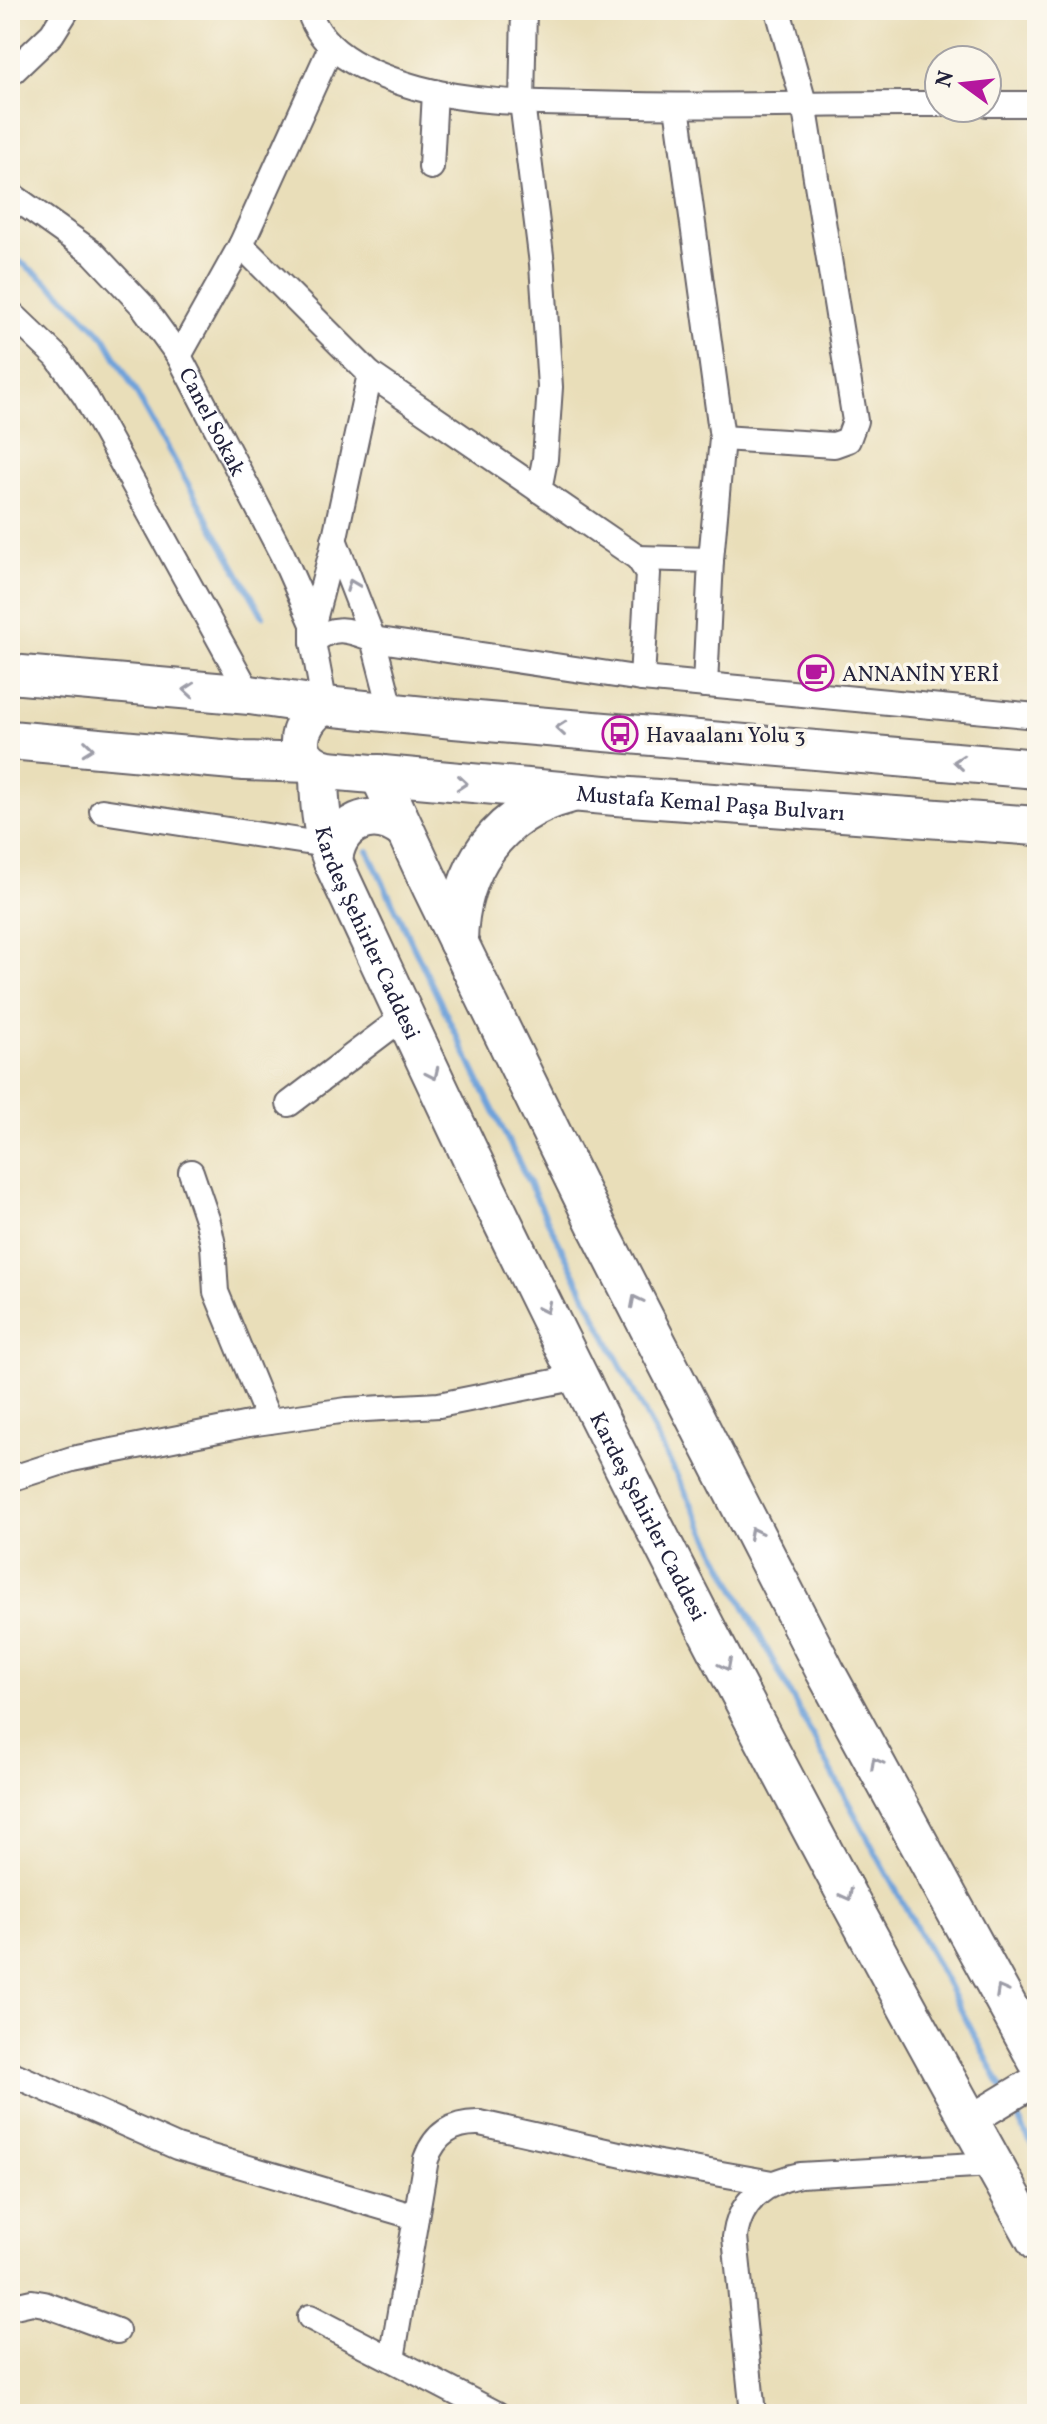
<svg xmlns="http://www.w3.org/2000/svg" width="1047" height="2424" font-family="Vollkorn,serif">
<style>
.lines{fill:none;stroke-linecap:round;stroke-linejoin:round}
.stream{stroke:#6ea2da;stroke-width:6}
.minor-casing{stroke:#686467;stroke-width:28}
.tertiary-casing{stroke:#686467;stroke-width:34}
.primary-casing{stroke:#686467;stroke-width:42}
.minor{stroke:#fff;stroke-width:24}
.tertiary{stroke:#fff;stroke-width:30}
.primary{stroke:#fff;stroke-width:38}
.oneway{stroke:#9c9ca7}
.labels{text-anchor:middle;stroke-width:7;stroke-linejoin:round;paint-order:stroke}
.street-label{font-size:22px;fill:#22223b;stroke:#fbf7ec}
.poi-label{font-size:22px;fill:#22223b;stroke:#fbf7ec;text-anchor:start}
</style>
<rect width="100%" height="100%" fill="#fbf7ec"/>
<filter id="ink" filterUnits="userSpaceOnUse"><feTurbulence type="fractalNoise" baseFrequency=".0125" numOctaves="2"/><feDisplacementMap in="SourceGraphic" scale="16" xChannelSelector="R" yChannelSelector="G"/><feConvolveMatrix kernelMatrix="1 2 1 2 8 2 1 2 1" color-interpolation-filters="sRGB"/></filter>
<filter id="wash" filterUnits="userSpaceOnUse"><feTurbulence type="fractalNoise" baseFrequency=".006" numOctaves="4" result="noise"/><feDisplacementMap in="SourceGraphic" scale="32" xChannelSelector="R" yChannelSelector="G"/><feGaussianBlur stdDeviation="1.8" result="paint"/><feColorMatrix in="noise" values="0 0 0 0 0 0 0 0 0 0 0 0 0 0 0 0 0 1.4 0 .05"/><feComposite in="paint" operator="in"/></filter>
<g filter="url(#wash)">
<rect width="100%" height="100%" fill="#e9deb9"/>
<g class="lines">
<path class="stream" d="M10 255C46 278 76 306 105 338L263 616
M368 851C506 1142 651 1430 801 1714 867 1840 938 1963 1003 2090
M1012 2107 1037 2155"/>
</g>
</g>
<g filter="url(#ink)">
<g class="lines">
<defs>
<g id="minor">
<path d="M309 10C321 56 377 76 418 88 472 103 531 103 587 104 704 108 822 103 939 104"/>
<path d="M524 10 522 102 542 264 550 387 545 459 539 490"/>
<path d="M10 74 52 34 67 10"/>
<path d="M987 104H1037"/>
<path d="M431 167 435 92"/>
<path id="s1" d="M10 194 93 253 142 305 179 356 282 554 313 624V642L325 706"/>
<path d="M241 245 370 374 332 551 313 624"/>
<path d="M10 312 57 357 85 396 250 695"/>
<path d="M179 356 241 245 331 47"/>
<path d="M370 374 638 558 648 573 642 679"/>
<path d="M722 438 834 445 848 440 855 421 804 103 778 10"/>
<path d="M334 539 373 639 392 712"/>
<path d="M638 558 711 560 722 438 677 106"/>
<path d="M313 642C334 624 348 630 373 639L642 679 1037 716"/>
<path d="M705 685 711 560"/>
<path d="M102 811 326 845"/>
<path d="M289 1104 405 1016"/>
<path d="M191 1172 208 1222 213 1245 216 1292 269 1421"/>
<path d="M10 1479 72 1459 249 1424 347 1410 439 1405 579 1377"/>
<path d="M10 2073 177 2147 416 2217"/>
<path d="M10 2307 32 2302 44 2304 117 2331"/>
<path d="M310 2317 497 2414"/>
<path d="M392 2359 426 2159C435 2134 453 2122 480 2123L659 2163 772 2183"/>
<path d="M753 2414 735 2237C740 2200 765 2182 800 2175L993 2164"/>
</g>
<path id="tertiary" d="M969 2121 1037 2080"/>
<g id="primary">
<path d="M10 674 250 695 325 706 454 719 1037 769"/>
<path id="s2" d="M323 705C294 725 289 760 328 770L616 796 1037 826"/>
<path d="M10 740 244 761 311 763"/>
<path id="s3" d="M319 768C319 800 321 831 333 862 389 982 444 1102 502 1221 670 1567 849 1907 1037 2242"/>
<path d="M379 774 432 888 599 1230 825 1671 1037 2060"/>
<path d="M333 862C336 822 373 806 404 830"/>
<path d="M458 942C459 869 497 813 569 794"/>
</g>
</defs>
<use href="#minor" class="minor-casing"/>
<use href="#tertiary" class="tertiary-casing"/>
<use href="#primary" class="primary-casing"/>
<use href="#minor" class="minor"/>
<use href="#tertiary" class="tertiary"/>
<use href="#primary" class="primary"/>
</g>
<defs><path id="oneway-chevron" d="M-2-3.5L2.5 0L-2 3.5" fill="none" stroke-width="1.6" stroke-linecap="round" stroke-linejoin="round" transform="scale(2)"/></defs>
<g class="oneway">
<use href="#oneway-chevron" transform="translate(352 585) rotate(-111)"/>
<use href="#oneway-chevron" transform="translate(189 690) rotate(-175)"/>
<use href="#oneway-chevron" transform="translate(561 728) rotate(-175)"/>
<use href="#oneway-chevron" transform="translate(88 748) rotate(6)"/>
<use href="#oneway-chevron" transform="translate(959 762) rotate(-175)"/>
<use href="#oneway-chevron" transform="translate(462 783) rotate(5)"/>
<use href="#oneway-chevron" transform="translate(433 1074) rotate(65)"/>
<use href="#oneway-chevron" transform="translate(636 1301) rotate(-117)"/>
<use href="#oneway-chevron" transform="translate(545 1308) rotate(64)"/>
<use href="#oneway-chevron" transform="translate(754 1533) rotate(-117)"/>
<use href="#oneway-chevron" transform="translate(726 1665) rotate(63)"/>
<use href="#oneway-chevron" transform="translate(876 1763) rotate(-119)"/>
<use href="#oneway-chevron" transform="translate(847 1895) rotate(62)"/>
<use href="#oneway-chevron" transform="translate(1001 1991) rotate(-119)"/>
</g>
</g>
<defs>
<symbol id="cafe-ring" viewBox="-11 -11 22 22"><circle r="9.5" fill="#fbf7ec" stroke="#b5179e" stroke-width="1.5"/><path d="M-5.5-4.5H6V0H3Q3 3.5 0 3.5H-2.5Q-5.5 3.5-5.5 0ZM3-3.2v2h1.7v-2ZM-6 4.5H4V6H-6Z" fill="#b5179e"/></symbol>
<symbol id="bus-ring" viewBox="-11 -11 22 22"><circle r="9.5" fill="#fbf7ec" stroke="#b5179e" stroke-width="1.5"/><path d="M-5-6H5V4H4V6H2V4H-2V6H-4V4H-5ZM-3.5-4V0h7V-4ZM-3.5 1.2v1.5H-2V1.2ZM2 1.2v1.5H3.5V1.2Z" fill="#b5179e"/></symbol>
</defs>
<g fill-rule="evenodd">
<use href="#cafe-ring" x="796" y="653" width="40" height="40"/>
<use href="#bus-ring" x="600" y="714" width="40" height="40"/>
</g>
<g class="labels">
<g class="street-label">
<text dy="8" stroke="none"><textPath href="#s1" startOffset="310">Canel Sokak</textPath></text>
<text dy="8" stroke="none"><textPath href="#s2" startOffset="472">Mustafa Kemal Paşa Bulvarı</textPath></text>
<text dy="8" stroke="none"><textPath href="#s3" startOffset="174">Kardeş Şehirler Caddesi</textPath></text>
<text dy="8" stroke="none"><textPath href="#s3" startOffset="822">Kardeş Şehirler Caddesi</textPath></text>
</g>
<g class="poi-label">
<text x="842" y="681">ANNANİN YERİ</text>
<text x="646" y="742">Havaalanı Yolu 3</text>
</g>
</g>
<rect width="1047" height="2424" fill="none" stroke="#fbf7ec" stroke-width="40"/>
<g transform="translate(963 84) rotate(285)"><circle r="38" fill="#fbf7ec" stroke="#a4a2a5" stroke-width="2"/>
<path d="M0-6L14 30L0 20L-14 30Z" fill="#b5179e"/>
<text y="-12" font-size="22" font-weight="bold" text-anchor="middle" fill="#22223b">N</text>
</g>
</svg>
